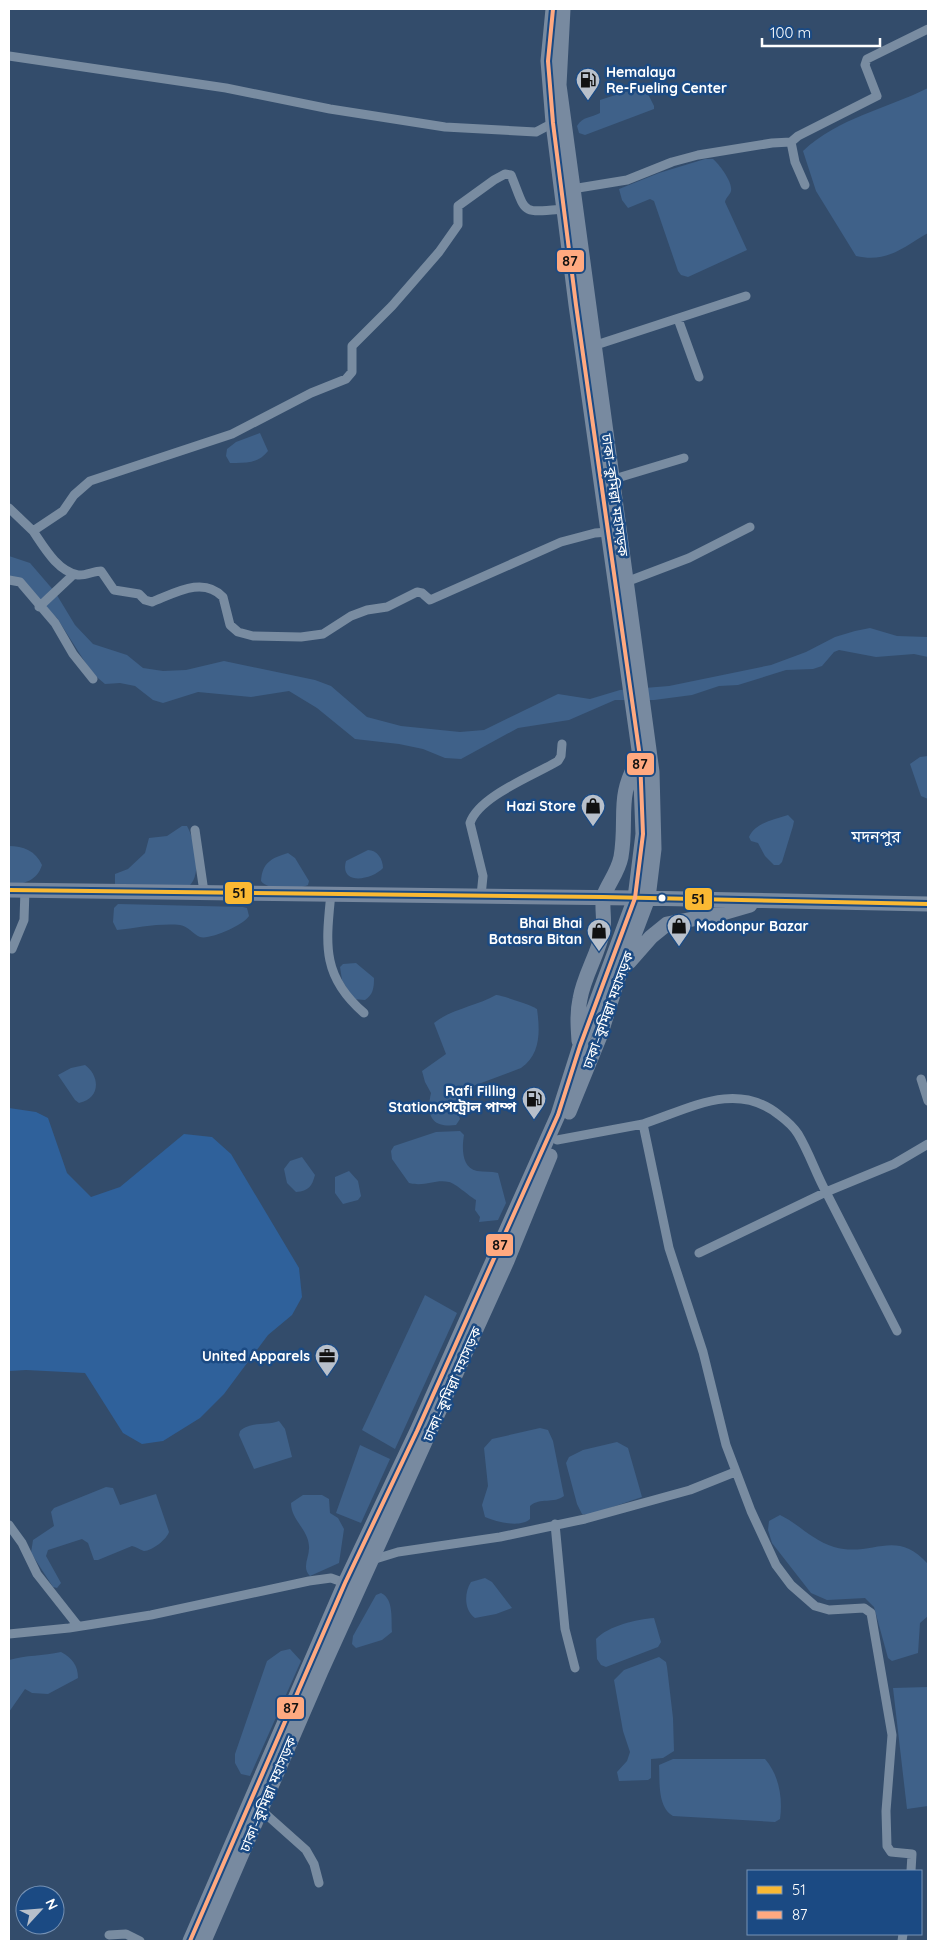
<svg xmlns="http://www.w3.org/2000/svg" width="937" height="1950" font-family="Quicksand,'Noto Sans Bengali',sans-serif">
<style>
.green{fill:#2f619b}
.water{fill:#3f6189}
.lines{fill:none;stroke-linecap:round;stroke-linejoin:round}
.minor{stroke:#798ca1;stroke-width:9}
.primary{stroke:#77889f;stroke-width:15}
.trunk{stroke:#788aa0;stroke-width:15}
.bus-1-casing{stroke:#1b4a83;stroke-width:8}
.bus-2-casing{stroke:#1b4a83;stroke-width:8}
.bus-1{stroke:#fab933;stroke-width:4}
.bus-2{stroke:#ffa980;stroke-width:4}
.bus-dot{fill:#fff;stroke:#1b4a83;stroke-width:2}
.labels{text-anchor:middle;stroke-width:5;stroke-linejoin:round;paint-order:stroke}
.poi-label{font-size:14px;font-weight:bold;fill:#fff;stroke:#1b4a83;text-anchor:end}
.street-label{font-size:14px;fill:#fff;stroke:#1b4a83}
.quarter-label{font-size:16px;fill:#fff;stroke:#1b4a83}
.line-badge{stroke:#1b4a83;stroke-width:2}
.pale-badge-label{font-size:14px;text-anchor:middle;font-weight:bold;fill:#111}
</style>
<rect width="100%" height="100%" fill="#334c6b"/>
<path class="green" d="M9 1108 36 1112 48 1118 67 1173 91 1197 120 1187 184 1134 212 1137 231 1154 299 1268 302 1297 292 1315 268 1335 224 1394 200 1418 163 1441 142 1444 123 1433 85 1373 26 1370 9 1371Z"/>
<path class="water" d="M640 87 645 88 654 106V109L585 135 579 133 577 126C583 116 591 118 600 113V100Z
M928 88V233C902 248 887 263 856 256L816 191 803 151C838 118 886 109 928 88Z
M705 159H713C719 164 733 182 731 191 730 195 726 197 725 202L747 250 688 277 681 275 678 271 654 201 650 199 628 208 622 200 619 189 659 173Z
M260 433 268 451C258 464 245 463 230 463L226 456 227 449 236 442Z
M9 556 30 563 55 592 75 625 93 644 127 655 143 668 163 671 186 670 224 661 315 680 331 686 367 717 401 726 460 732 484 730 558 694 590 699 620 690 669 686 771 665 806 652 835 637 855 631 870 628 897 636 928 637V657L914 654 876 657 839 650 834 652 822 666 813 669 786 670 738 685 719 686 692 695 654 700H615L569 720 518 728 461 759 445 758 423 749 399 744 355 739 317 708 289 691 251 697 198 692 163 703 153 700 135 686 120 683 105 684 92 673 57 618 9 577Z
M928 756V799L921 796 910 764 920 757Z
M788 815 794 821 793 826 782 862 779 865H774L765 856 758 843 751 841 749 837C756 822 774 820 788 815Z
M182 826H187C195 840 203 876 188 887L115 884V874L128 869 145 853 149 838 167 836Z
M9 846C23 846 36 851 42 865 37 881 24 884 9 885Z
M368 850C377 850 383 859 383 868 372 880 339 886 346 861Z
M288 853 295 858 309 881 308 885C298 890 268 891 261 881 262 863 271 858 288 853Z
M118 904 243 907 247 908 249 916C244 925 210 940 200 937 193 934 188 926 180 925 159 923 137 928 117 930L113 922 114 908Z
M356 963 374 978C374 988 373 995 365 1000L353 999 342 980 340 967 343 964Z
M496 995C501 995 534 1006 537 1009 540 1031 541 1054 521 1068L457 1092 455 1105 460 1119 456 1125C431 1128 426 1115 431 1093L425 1082 422 1071 446 1054 434 1023C451 1009 477 1006 496 995Z
M85 1065C100 1076 101 1098 79 1103L75 1100 58 1075 71 1068Z
M460 1131 464 1135C462 1147 461 1168 477 1171 484 1172 491 1171 498 1173L506 1203 498 1220 479 1222 480 1217 475 1210 476 1200C469 1196 455 1183 449 1182 435 1179 425 1187 409 1183L392 1159 391 1151 394 1146 436 1132Z
M302 1157 315 1175C312 1186 309 1191 296 1192L287 1183 284 1169 290 1161Z
M349 1171 358 1181 361 1196 358 1200 343 1204 335 1193V1177Z
M425 1295 457 1313 395 1449 362 1430Z
M279 1421 285 1429 292 1457 254 1469 239 1435 240 1431C251 1421 266 1426 279 1421Z
M540 1428 548 1430 553 1441 564 1496C554 1504 540 1497 530 1506V1519C520 1528 497 1522 485 1517L482 1505 488 1486 484 1448 492 1439Z
M617 1442 628 1448 642 1497 589 1515 582 1514 577 1504 566 1463 569 1457 583 1450Z
M360 1445 390 1459 361 1523 336 1513Z
M106 1487 113 1488 120 1505 156 1494 169 1532C167 1539 152 1551 144 1551 141 1550 136 1547 132 1546L98 1560H94L88 1543 82 1539 48 1550 46 1556 61 1583 57 1588 53 1587 31 1553 33 1540 54 1526 51 1512 54 1508Z
M303 1495H322L329 1499 330 1513 338 1518 344 1529 339 1563 310 1576C301 1567 310 1557 309 1546 308 1529 291 1520 291 1503Z
M780 1515C799 1524 813 1541 834 1547 873 1558 895 1527 928 1564V1616L920 1623 918 1653 892 1661 888 1658 874 1607 865 1598 827 1600 811 1593 772 1543 768 1530 769 1521Z
M485 1578 492 1582 512 1608 496 1614 475 1618C464 1610 464 1593 471 1582Z
M381 1593C394 1599 391 1619 392 1632L382 1640 356 1648 352 1644 353 1636 376 1595Z
M654 1618 661 1642 658 1647 606 1667 601 1665 597 1659 596 1639C608 1626 637 1619 654 1618Z
M290 1649 301 1661 250 1776 241 1774 235 1763V1754L267 1661 281 1651Z
M61 1652C72 1658 78 1665 78 1678L48 1694 32 1693 25 1689 9 1712V1660C26 1655 43 1656 61 1652Z
M659 1657 666 1662 667 1667 673 1718 674 1751 663 1758 651 1759V1778L648 1780 619 1781 617 1772 627 1761 630 1752 623 1731 614 1680 624 1670Z
M928 1687V1806L907 1809 893 1688Z
M673 1759H765C779 1775 783 1798 780 1819L775 1822 673 1816C657 1807 660 1780 659 1765Z"/>
<g class="lines">
<path class="minor" d="M9 56 226 88 330 109 445 127 536 132 553 123
M805 185 795 162 791 142 798 136 877 96 865 65 867 59 928 29
M572 189 627 180 672 162 698 155 772 143 791 142
M678 319 699 377
M593 346 746 296
M614 479 684 458
M9 508 33 531 63 511 74 495 90 481 232 434 311 393 346 379 352 372V346L392 306 439 252 458 225V206L494 180 505 174 511 175C527 214 519 213 564 209
M33 531C44 547 57 571 78 575 85 576 94 571 101 571L114 590 139 594 145 600 152 602C175 593 203 576 223 597L230 625 238 632 253 636 301 637 323 634 351 616 367 610 387 607 417 592 422 593 430 600 561 542 595 533 609 532
M9 580 20 582 55 623 73 654 93 679
M626 582 689 558 750 527
M39 607 74 574
M195 830 204 892
M331 893C326 944 321 976 364 1013
M481 896 483 876 470 823C479 796 535 775 558 761L561 756 562 744
M12 949 24 920 25 890
M921 1079 928 1101
M643 1124C689 1109 736 1080 779 1115 787 1121 793 1126 798 1134 809 1152 816 1174 826 1192L894 1164 928 1144
M557 1140 643 1124 669 1248 703 1352 726 1445 751 1511 776 1565 791 1585 815 1606 829 1610 864 1608 871 1613 892 1735 886 1811 887 1846 891 1852 912 1854 911 1871
M699 1253 826 1192 897 1331
M555 1524 565 1629 575 1668
M9 1525 22 1543 37 1574 78 1626
M372 1560 398 1552 500 1537 585 1519 690 1490 735 1472
M9 1634 69 1628 151 1615 309 1581 331 1578 345 1583
M260 1809 306 1850 314 1864 319 1883
M109 1935 126 1934 140 1941
M902 1941 903 1934"/>
<path class="primary" d="M9 890 635 898"/>
<path class="trunk" d="M563 9 559 85 652 772 654 849 648 898 620 972 600 1036 569 1112
M640 898 928 904
M629 962 651 937 667 924 719 914 750 905
M579 1041C578 1026 577 1013 580 999 584 975 599 953 603 930 605 919 601 904 604 895 609 882 618 872 621 857 628 816 615 797 640 757
M190 1941 345 1583 417 1431 558 1115 580 1046 635 898 643 834 640 757 576 305 553 123 548 61 553 9
M204 1941 321 1671 507 1261 550 1156"/>
<defs>
<path id="bus-1" d="M9 890 603 897 928 904"/>
<path id="bus-2" d="M190 1941 345 1583 417 1431 558 1115 580 1046 635 898 643 834 640 757 576 305 553 123 548 61 553 9"/>
</defs>
<use href="#bus-1" class="bus-1-casing"/>
<use href="#bus-2" class="bus-2-casing"/>
<use href="#bus-1" class="bus-1"/>
<use href="#bus-2" class="bus-2"/>
</g>
<defs>
<symbol id="fuel-pin" viewBox="-11 -11 22 30"><path d="M0 17L-7.5 6A9.5 9.5 0 1 1 7.5 6Z" fill="#b8c0cb" stroke="#1b4a83"/><path d="M-5.5-6h7V0h2V4h1.3V-2.5L3-4.5l.8-.8L6-3V5H2.5V1h-1V6h-7ZM-4.2-4.7v3.2H.2V-4.7Z" fill="#111"/></symbol>
<symbol id="shop-pin" viewBox="-11 -11 22 30"><path d="M0 17L-7.5 6A9.5 9.5 0 1 1 7.5 6Z" fill="#b8c0cb" stroke="#1b4a83"/><path d="M-5-2.5h2.3a2.7 3.5 0 0 1 5.4 0H5L5.5 6h-11ZM-1.5-2.5h3a1.5 2.3 0 0 0-3 0Z" fill="#111"/></symbol>
<symbol id="office-pin" viewBox="-11 -11 22 30"><path d="M0 17L-7.5 6A9.5 9.5 0 1 1 7.5 6Z" fill="#b8c0cb" stroke="#1b4a83"/><path d="M-6-3h4V-5.5h4V-3h4V5H-6ZM-1-4.5V-3h2v-1.5ZM-6 0V1H6V0Z" fill="#111"/></symbol>
</defs>
<g fill-rule="evenodd">
<use href="#fuel-pin" x="574" y="66" width="28" height="38"/>
<use href="#shop-pin" x="579" y="792" width="28" height="38"/>
<use href="#shop-pin" x="665" y="912" width="28" height="38"/>
<use href="#shop-pin" x="585" y="917" width="28" height="38"/>
<use href="#fuel-pin" x="520" y="1085" width="28" height="38"/>
<use href="#office-pin" x="313" y="1342" width="28" height="38"/>
</g>
<circle class="bus-dot" cx="662" cy="898" r="4.5"/>
<g class="labels">
<g class="poi-label">
<text x="606" y="77" text-anchor="start">Hemalaya<tspan x="606" dy="16">Re-Fueling Center</tspan></text>
<text x="576" y="811">Hazi Store</text>
<text x="582" y="928">Bhai Bhai<tspan x="582" dy="16">Batasra Bitan</tspan></text>
<text x="696" y="931" text-anchor="start">Modonpur Bazar</text>
<text x="516" y="1096">Rafi Filling<tspan x="516" dy="16">Stationপেট্রোল পাম্প</tspan></text>
<text x="310" y="1361">United Apparels</text>
</g>
<g class="street-label">
<text transform="translate(615 495) rotate(82)" y="5">ঢাকা–কুমিল্লা মহাসড়ক</text>
<text transform="translate(608 1010) rotate(-70)" y="5">ঢাকা–কুমিল্লা মহাসড়ক</text>
<text transform="translate(452 1384) rotate(-66)" y="5">ঢাকা–কুমিল্লা মহাসড়ক</text>
<text transform="translate(268 1794) rotate(-67)" y="5">ঢাকা–কুমিল্লা মহাসড়ক</text>
</g>
<g class="quarter-label">
<text x="876" y="842">মদনপুর</text>
</g>
</g>
<g class="line-badge">
<rect x="556" y="249" width="29" height="24" rx="5" fill="#ffa980"/>
<rect x="626" y="752" width="29" height="24" rx="5" fill="#ffa980"/>
<rect x="224" y="881" width="29" height="24" rx="5" fill="#fab933"/>
<rect x="684" y="887" width="29" height="24" rx="5" fill="#fab933"/>
<rect x="485" y="1233" width="29" height="24" rx="5" fill="#ffa980"/>
<rect x="276" y="1696" width="29" height="24" rx="5" fill="#ffa980"/>
</g>
<g class="pale-badge-label">
<text x="570" y="266">87</text>
<text x="640" y="769">87</text>
<text x="239" y="898">51</text>
<text x="698" y="904">51</text>
<text x="500" y="1250">87</text>
<text x="291" y="1713">87</text>
</g>
<rect width="937" height="1950" fill="none" stroke="#ffffff" stroke-width="20"/>
<rect x="747" y="1870" width="175" height="65" fill="#1b4a83" stroke="#7692b5"/>
<rect x="757" y="1886" width="25" height="8" fill="#fab933" stroke="#7692b5"/>
<text x="792" y="1895" font-size="15" fill="#ffffff">51</text>
<rect x="757" y="1911" width="25" height="8" fill="#ffa980" stroke="#7692b5"/>
<text x="792" y="1920" font-size="15" fill="#ffffff">87</text>
<g transform="translate(40 1910) rotate(64)"><circle r="24" fill="#1b4a83" stroke="#7692b5"/>
<path d="M0-4L9 19L0 12L-9 19Z" fill="#b8c0cb"/>
<text y="-8" font-size="14" font-weight="bold" text-anchor="middle" fill="#ffffff">N</text>
</g>
<path d="M762 38v8h118v-8" fill="none" stroke="#ffffff" stroke-width="2.5"/>
<text x="770" y="38" font-size="15" fill="#ffffff" stroke="#1b4a83" stroke-width="4" paint-order="stroke">100 m</text>
</svg>
